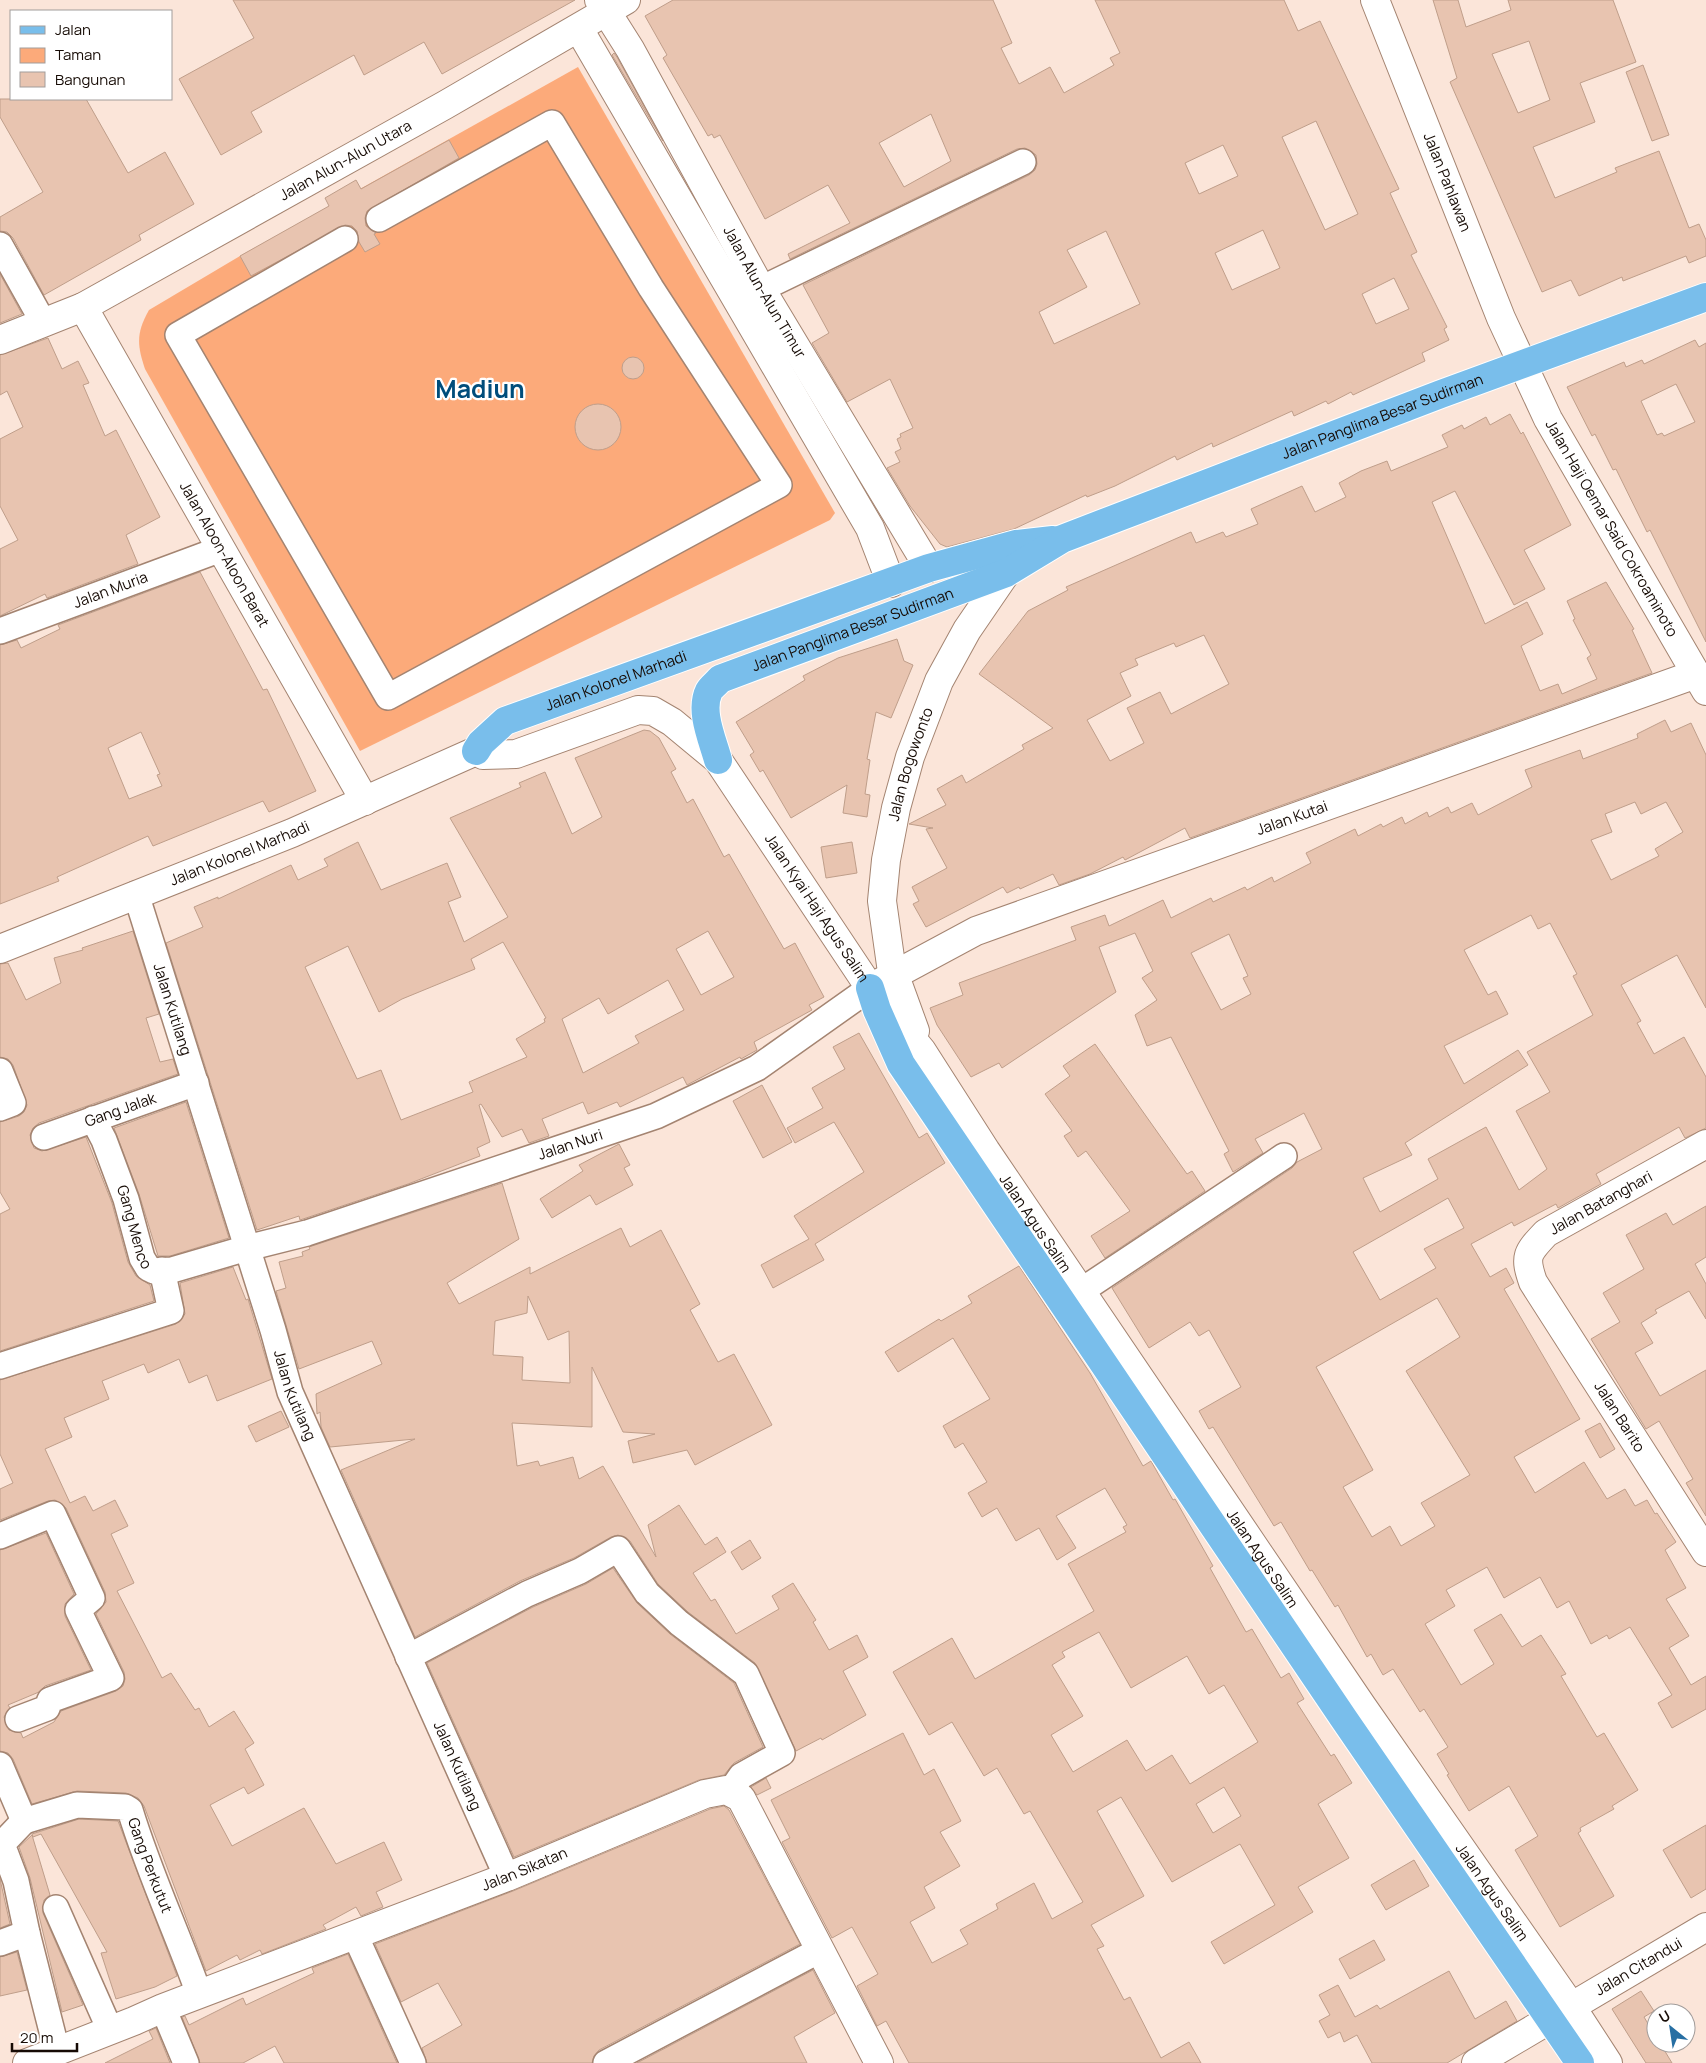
<svg xmlns="http://www.w3.org/2000/svg" width="1706" height="2063" font-family="Manrope,sans-serif">
<style>
.green{fill:#fcaa7a}
.building{fill:#e8c4b0;stroke:#bf9e8a;fill-rule:evenodd}
.lines{fill:none;stroke-linecap:round;stroke-linejoin:round}
.street-casing{stroke:#a48471;stroke-width:28}
.secondary-casing{stroke:#a48471;stroke-width:30}
.primary-casing{stroke:#fff;stroke-width:30}
.street{stroke:#fff;stroke-width:25}
.secondary{stroke:#fff;stroke-width:28}
.primary{stroke:#79beeb;stroke-width:28}
.labels{text-anchor:middle;stroke-width:4.5;stroke-linejoin:round;paint-order:stroke}
.street-label{font-size:15px;fill:#160b05;stroke:#fff}
.town-label{font-size:25px;font-weight:bold;fill:#004d7b;stroke:#fff}
</style>
<rect width="100%" height="100%" fill="#fbe5d9"/>
<path class="green" d="M578 67 835 513 830 520 360 751 145 369C137 345 136 333 149 310L240 256Z"/>
<path class="building" d="M233 0H575L442 74 424 42 364 75 354 55 251 112 262 132 221 155 179 79 254 38Z
M673 0H993L1012 43 1001 48 1019 84 1050 67 1064 93 1114 65 1110 58 1120 53 1095 0H1284L1298 31 1320 21 1399 189 1390 193 1417 252 1411 255 1447 327 1444 329 1449 340 1422 353 1425 361 1353 395 1351 392 1328 404 1326 401 1294 416 1292 411 1213 447 1212 443 1177 460 1175 456 1115 486 1087 497 1086 495 1014 529 947 547 940 544 910 506 887 468 900 462 895 452 901 449 897 439 901 437 900 434 913 428 890 379 847 402 812 343 829 333 803 285 1029 175 1035 170 1037 164 1036 155 1025 148 1017 149 790 259 788 254 850 223 828 185 765 219 720 135 714 138 712 134 708 136 663 58 667 55 645 16ZM931 114 951 161 904 187 879 143ZM1316 121 1358 214 1325 230 1282 137ZM1223 145 1238 176 1199 194 1185 163ZM1263 230 1280 268 1232 290 1215 253ZM1106 231 1140 304 1054 344 1039 312 1087 287 1067 250ZM1394 278 1409 309 1376 324 1362 294Z
M1433 0H1458L1466 27 1511 10 1508 0H1613L1636 62 1580 83 1595 122 1533 147 1555 198 1617 172 1615 168 1659 151 1689 228 1699 224 1706 240V256L1689 263 1686 256 1623 281 1622 277 1579 296 1571 280 1542 292 1450 82 1457 78ZM1529 41 1550 100 1518 113 1492 54Z
M614 53 617 57 663 141 612 55Z
M1643 65 1669 135 1652 141 1626 72Z
M0 99H86L128 173 165 152 194 204 139 235 141 240 44 295 13 238 7 232 0 231V217L43 192 0 117Z
M449 140 459 158 367 211 365 218 366 226 376 233 374 234 380 244 365 252 359 242 357 231 352 226 345 225 251 276 240 256 329 206 325 198 356 180 361 189Z
M0 274 22 314 0 323Z
M48 338 62 369 78 361 89 383 83 385 105 436 116 430 160 517 126 535 138 564 47 598 45 594 0 616V549L18 540 0 506V439L23 427 7 391 0 395V355Z
M1695 340 1699 347 1706 343V642L1650 530 1647 532 1616 469 1613 470 1595 434 1592 436 1567 387 1624 362 1626 367 1642 360 1644 364ZM1676 384 1695 422 1664 436 1662 433 1657 435 1641 401Z
M622 368a11 11 0 1 1 22 0a11 11 0 1 1-22 0Z
M575 427a23 23 0 1 1 46 0a23 23 0 1 1-46 0Z
M1510 414 1521 434 1523 432 1571 525 1524 550 1545 589 1514 605 1455 491 1432 502 1485 624 1527 602 1543 634 1521 646 1540 691 1558 684 1562 694 1597 679 1587 658 1591 655 1573 620 1575 619 1567 601 1606 582 1634 629 1632 630 1652 673 1190 838 1185 828 1125 860 1123 857 1090 874 1059 885 1053 874 1020 889 1019 887 1007 893 1003 887 926 927 913 904 919 901 912 887 947 868 926 829 933 828 909 824 946 805 937 789 962 775 966 783 1024 749 1022 745 1053 728 979 674 1028 611 1068 590 1066 587 1191 532 1196 543 1223 532 1226 537 1258 524 1251 509 1302 486 1315 512 1346 497 1339 483 1361 471 1387 461 1391 471 1448 447 1442 435 1462 425 1464 429 1486 417 1490 425ZM1204 635 1229 684 1171 714 1160 692 1127 708 1144 743 1110 761 1087 720 1131 696 1120 673 1138 665 1135 659 1174 643 1176 647Z
M200 572 263 690 267 689 316 791 269 812 263 801 153 846 148 836 57 877 59 881 0 904V645L17 640 21 648 60 629 58 625ZM141 732 160 774 157 775 162 786 129 799 108 748Z
M897 639 904 661 913 665 891 718 876 712 867 759 870 760 865 794 870 795 867 817 843 813 847 785 791 818 763 770 760 772 750 755 754 752 736 722 805 680 803 676 838 658Z
M1665 720 1671 732 1691 723 1706 755V1008L1677 955 1621 985 1641 1021 1637 1023 1654 1054 1684 1037 1706 1077V1128L1685 1138 1679 1127 1596 1174 1601 1184 1558 1208 1556 1204 1514 1226 1512 1222 1471 1244 1490 1277 1506 1268 1514 1283 1504 1289 1580 1419 1514 1457 1535 1493 1584 1462 1607 1499 1625 1489 1635 1506 1647 1500 1655 1514 1657 1513 1676 1542 1665 1550 1686 1588 1666 1599 1689 1636 1669 1648 1691 1685 1706 1676V1709L1672 1728 1658 1703 1672 1695 1630 1627 1609 1639 1607 1635 1591 1644 1569 1601 1557 1608 1540 1577 1504 1598 1487 1567 1446 1590 1455 1606 1425 1624 1461 1685 1494 1664 1474 1630 1501 1614 1522 1647 1541 1635 1566 1674 1561 1676 1597 1737 1604 1733 1638 1790 1612 1806 1614 1809 1580 1828 1581 1831 1578 1833 1614 1896 1560 1927 1515 1850 1538 1836 1509 1786 1469 1811 1447 1775 1449 1774 1437 1754 1448 1747 1424 1709 1420 1712 1393 1669 1383 1675 1371 1654 1367 1657 1338 1605 1335 1607 1312 1570 1310 1571 1281 1522 1274 1526 1213 1427 1209 1429 1199 1411 1241 1387 1209 1330 1199 1336 1190 1322 1149 1348 1112 1288 1292 1168 1297 1162 1322 1149 1304 1113 1255 1139 1263 1153 1233 1172 1224 1154 1229 1151 1171 1037 1147 1046 1135 1015 1157 1000 1142 978 1153 971 1135 933 1099 947 1116 992 1002 1068 999 1063 971 1077 937 1025 930 1008 963 995 959 983 1076 940 1071 927 1105 915 1109 926 1163 900 1171 918 1211 898 1213 902 1245 887 1247 890 1272 877 1274 882 1311 863 1306 853 1355 829 1358 836 1381 824 1383 827 1402 817 1405 824 1427 812 1429 817 1448 807 1451 813 1472 803 1478 815 1532 787 1525 770 1580 750 1583 759 1638 738 1637 734ZM1635 802 1641 814 1666 802 1683 832 1655 849 1659 856 1611 880 1591 840 1612 832 1605 814ZM1531 915 1538 929 1550 923 1577 974 1573 976 1593 1015 1527 1052 1550 1092 1516 1111 1547 1169 1519 1190 1486 1127 1428 1159 1438 1179 1380 1212 1363 1178 1412 1155 1405 1143 1528 1065 1518 1050 1464 1084 1444 1046 1508 1014 1496 991 1488 995 1464 950ZM1229 934 1248 976 1243 978 1251 994 1221 1010 1191 953ZM1448 1198 1464 1228 1424 1249 1436 1268 1380 1300 1353 1252ZM1437 1298 1460 1337 1406 1371 1470 1475 1421 1503 1435 1526 1401 1546 1390 1526 1372 1537 1343 1487 1373 1470 1316 1367Z
M644 730 650 731 659 738 676 769 671 772 687 803 693 799 724 857 729 854 784 949 795 943 824 997 809 1005 812 1010 754 1042 757 1050 741 1059 740 1057 687 1085 683 1077 620 1107 617 1102 588 1114 583 1102 542 1119 549 1136 529 1143 522 1129 502 1137 481 1104 479 1105 490 1142 477 1148 480 1156 408 1184 300 1220 299 1216 257 1230 166 943 203 927 194 907 218 897V899L291 865 298 880 328 866 324 859 358 842 381 890 447 863 461 897 448 902 464 942 508 917 450 818 521 787 519 783 545 772 572 834 602 817 575 758ZM708 931 734 977 701 995 676 949ZM503 942 546 1018 544 1019 545 1022 516 1039 527 1057 469 1082 473 1092 401 1120 381 1070 357 1079 305 967 348 946 379 1012 402 999 475 969 471 959ZM668 980 684 1010 635 1036 639 1043 583 1073 562 1019 599 998 608 1014Z
M852 842 857 873 826 878 821 847Z
M133 931 159 1014 146 1018 160 1062 173 1059 178 1074 39 1123 33 1128 30 1135 34 1148 42 1151 86 1137 112 1203 128 1262 136 1276 150 1285 154 1301 0 1351V1214L10 1209 0 1192V1122L19 1116 24 1112 27 1105 13 1065 8 1059 0 1057V964L8 963 26 1000 61 983 54 958 83 950 82 948Z
M859 1033 919 1138 927 1133 945 1163 815 1244 824 1260 773 1288 761 1265 809 1239 794 1216 864 1172 834 1122 795 1143 787 1128 823 1108 812 1088 845 1069 833 1047Z
M1095 1044 1187 1174 1192 1171 1205 1191 1105 1258 1091 1236 1130 1211 1086 1151 1078 1157 1064 1136 1072 1131 1045 1094 1070 1076 1063 1066Z
M762 1085 792 1142 763 1158 733 1101Z
M186 1102 229 1238 170 1256H158L139 1194 114 1128Z
M619 1144 630 1165 624 1168 633 1185 596 1205 590 1195 552 1218 540 1199 583 1171 579 1165Z
M502 1183 519 1239 447 1283 459 1304 530 1267V1274L621 1228 630 1247 661 1230 700 1304 690 1310 718 1362 734 1354 772 1425 695 1465 687 1450 633 1463 628 1441 655 1434 623 1432 592 1367V1427L512 1423 517 1466 538 1461 540 1466 573 1457 579 1479 603 1466 656 1557 648 1525 679 1505 705 1545 717 1537 726 1552 693 1573 711 1601 715 1599 736 1634 779 1609 772 1596 793 1583 816 1620 813 1622 829 1650 857 1635 868 1657 843 1671 866 1715 822 1740 821 1738 796 1751 755 1663 688 1612 658 1584 630 1541 618 1535 611 1537 574 1558 520 1581 415 1637 341 1470 415 1439 330 1447 321 1427 320 1412 317 1414 316 1394 382 1364 372 1341 299 1369 276 1291 286 1288 279 1262 303 1256 302 1252 310 1249 309 1247ZM528 1296 548 1340 569 1331 570 1383 522 1380 523 1357 493 1355 495 1321 527 1313Z
M1706 1206V1257L1695 1264 1706 1284V1319L1689 1291 1655 1310 1657 1313 1641 1323 1653 1343 1635 1353 1660 1396 1706 1370V1516L1686 1483 1693 1479 1659 1421 1646 1429 1591 1339 1620 1322 1603 1293 1644 1269 1626 1235 1666 1213 1673 1225Z
M1019 1266 1090 1373 1143 1466 1151 1461 1173 1500 1175 1499 1213 1566 1210 1568 1246 1632 1252 1629 1281 1678 1289 1673 1304 1699 1297 1703 1331 1756 1334 1754 1352 1783 1318 1804 1349 1858 1298 1887 1313 1912 1224 1964 1211 1942 1275 1905 1240 1844 1172 1882 1121 1797 1097 1811 1144 1896 1091 1925 1104 1946 1097 1949 1124 2000 1130 1997 1161 2058 1189 2042 1201 2063H909L886 2021 877 2026 857 1986 878 1974 852 1927 832 1938 782 1842 790 1838 771 1800 903 1733 924 1775 934 1769 961 1821 940 1832 960 1866 924 1887 935 1908 910 1922 932 1963 968 1944 960 1930 998 1909 996 1904 1034 1883 1052 1919 1083 1902 1030 1811 1024 1814 997 1768 984 1776 952 1722 929 1735 893 1672 952 1638 975 1679 1094 1611 1068 1564 1126 1532 1123 1527 1127 1525 1105 1488 1056 1516 1076 1548 1057 1560 1039 1528 1016 1541 997 1508 982 1517 968 1493 987 1482 963 1443 955 1448 943 1426 990 1399 953 1338 898 1372 885 1352 939 1319 941 1321 972 1303 968 1296ZM1099 1632 1131 1688 1187 1656 1209 1694 1224 1685 1258 1742 1190 1784 1172 1755 1146 1771 1127 1740 1073 1772 1051 1735 1083 1716 1052 1665 1065 1657 1062 1652ZM1224 1787 1241 1816 1213 1833 1196 1804Z
M233 1267 246 1300 248 1299 272 1379 217 1401 207 1375 189 1383 179 1359 148 1373 144 1364 102 1381 109 1399 64 1418 72 1437 45 1449 70 1503 85 1496 93 1511 115 1500 128 1526 111 1534 134 1583 117 1591 162 1678 171 1673 195 1710 199 1708 209 1727 234 1711 254 1743 245 1749 264 1785 248 1794 244 1787 210 1805 232 1846 304 1808 336 1864 384 1842 402 1880 376 1892 383 1907 361 1916 356 1907 323 1925 326 1929 262 1954 260 1950 240 1960 237 1955 206 1971 144 1806 138 1798 126 1793 77 1791 32 1804 13 1759 8 1753 0 1751V1550L46 1533 74 1594 65 1604V1616L91 1670 45 1686 39 1692 8 1705 10 1708 4 1717 9 1730 21 1733 23 1738 54 1722 61 1711 116 1691 123 1686 125 1679 124 1672 96 1614 106 1602 105 1592 66 1508 55 1500 48 1501 0 1520V1489L13 1483 0 1454V1380L176 1324 185 1314 180 1283Z
M281 1411 289 1427 256 1442 248 1426Z
M1600 1423 1615 1449 1600 1458 1585 1431Z
M750 1540 761 1558 742 1570 731 1552Z
M613 1568 637 1603 670 1634 734 1683 763 1747 734 1763 724 1775 699 1780 514 1857 427 1663 533 1607 586 1584Z
M766 1778 771 1788 757 1795 751 1787Z
M724 1806 729 1810 800 1944 599 2050 594 2056 592 2063H427L422 2048 462 2025 438 1983 401 2002 375 1944 513 1891 710 1809Z
M79 1819 118 1821 177 1976 155 1987 116 1999 101 1953 107 1952 41 1834 33 1837 32 1834Z
M1706 1825V1889L1691 1898 1663 1850Z
M32 1835 50 1895 44 1900 43 1913 83 2005 62 2012 30 1878 19 1847Z
M1414 1860 1429 1886 1386 1910 1371 1885Z
M0 1879 10 1924 0 1928Z
M1374 1940 1385 1960 1350 1979 1339 1959Z
M17 1952 27 1990 0 1996V1957Z
M348 1954 397 2063H284L275 2046 243 2063H200L182 2017 185 2016 189 2025 243 1998 246 2005 314 1973 312 1968Z
M813 1970 835 2013 794 2037 807 2063H637Z
M1449 1971 1475 2019 1506 2001 1517 2021 1447 2063H1372L1357 2035 1344 2042 1340 2032 1328 2038 1319 2021 1330 2015 1319 1995 1338 1985 1355 2017 1377 2005 1380 2009Z
M1641 1991 1654 2011 1644 2017 1656 2037V2043H1660L1672 2063H1646L1612 2009Z
M156 2028 170 2063H105L153 2039 149 2031Z"/>
<g class="lines">
<defs>
<g id="street">
<path d="M345 239 178 335 388 697 779 485 651 288 552 123 379 219"/>
<path d="M0 245 43 322"/>
<path d="M761 289 1023 162"/>
<path id="s1" d="M0 631 221 549"/>
<path id="s2" d="M136 894 273 1330 290 1392 507 1877"/>
<path d="M0 1071 13 1103 0 1108"/>
<path id="s3" d="M93 1119 104 1140 126 1199 142 1258 148 1268 154 1271 172 1270 247 1248 307 1233 656 1116 757 1068 870 988"/>
<path id="s4" d="M44 1137 196 1083"/>
<path d="M1081 1291 1284 1156"/>
<path d="M0 1366 171 1311 162 1270"/>
<path d="M0 1536 53 1514 92 1598 78 1610 111 1678 50 1700 47 1708 18 1719"/>
<path d="M408 1657 527 1594 580 1571 618 1549 647 1593 679 1623 746 1674 782 1753 741 1776 730 1792"/>
<path d="M0 1765 24 1821"/>
<path id="s5" d="M24 1821 77 1805 125 1807 130 1810C149 1873 177 1932 199 1994"/>
<path d="M24 1821 2 1844 16 1881 27 1933"/>
<path d="M56 1908 110 2030"/>
<path d="M355 1935 413 2063"/>
<path d="M0 1943 27 1933 57 2051"/>
<path d="M163 2008 186 2063"/>
<path d="M606 2063 820 1950"/>
</g>
<g id="secondary">
<path id="s6" d="M599 0 630 49 761 289 929 568"/>
<path id="s7" d="M1375 0 1501 318 1548 419 1706 691"/>
<path d="M579 29 870 528 891 583"/>
<path id="s8" d="M83 307 365 801"/>
<path id="s9" d="M0 340 83 307 445 105 626 0"/>
<path id="s10" d="M0 949 292 833 476 751 483 755 516 754 638 710 653 711 672 722 718 760 870 988 922 1051 986 1151 1362 1706 1571 2006 1608 2063"/>
<path id="s11" d="M870 988 976 931 1696 674"/>
<path id="s12" d="M915 1031 891 965 882 901 886 860 896 808 910 757 939 681 967 630 1006 573"/>
<path id="s13" d="M1706 1144 1546 1233C1527 1253 1524 1256 1533 1282L1706 1552"/>
<path id="s14" d="M27 2063 134 2021 163 2008 507 1877 705 1794 726 1790 741 1798 879 2063"/>
<path id="s15" d="M1476 2063 1706 1927"/>
</g>
<g id="primary">
<path id="s16" d="M476 751 481 743 505 721 929 568 1016 544 1053 540"/>
<path id="s17" d="M718 760C713 741 699 711 709 691 711 687 717 683 720 679L1006 573 1062 539 1114 519 1441 394 1706 297"/>
<path d="M870 988 877 1010 901 1064 1344 1719 1580 2063"/>
</g>
</defs>
<use href="#street" class="street-casing"/>
<use href="#secondary" class="secondary-casing"/>
<use href="#primary" class="primary-casing"/>
<use href="#street" class="street"/>
<use href="#secondary" class="secondary"/>
<use href="#primary" class="primary"/>
</g>
<g class="labels">
<g class="street-label">
<text dy="5" stroke="none"><textPath href="#s9" startOffset="390">Jalan Alun-Alun Utara</textPath></text>
<text dy="5" stroke="none"><textPath href="#s7" startOffset="196">Jalan Pahlawan</textPath></text>
<text dy="5" stroke="none"><textPath href="#s6" startOffset="336">Jalan Alun-Alun Timur</textPath></text>
<text dy="5" stroke="none"><textPath href="#s17" startOffset="801">Jalan Panglima Besar Sudirman</textPath></text>
<text dy="5" stroke="none"><textPath href="#s7" startOffset="580">Jalan Haji Oemar Said Cokroaminoto</textPath></text>
<text dy="5" stroke="none"><textPath href="#s8" startOffset="285">Jalan Aloon-Aloon Barat</textPath></text>
<text dy="5" stroke="none"><textPath href="#s1" startOffset="118">Jalan Muria</textPath></text>
<text dy="5" stroke="none"><textPath href="#s17" startOffset="229">Jalan Panglima Besar Sudirman</textPath></text>
<text dy="5" stroke="none"><textPath href="#s16" startOffset="160">Jalan Kolonel Marhadi</textPath></text>
<text dy="5" stroke="none"><textPath href="#s12" startOffset="275">Jalan Bogowonto</textPath></text>
<text dy="5" stroke="none"><textPath href="#s11" startOffset="456">Jalan Kutai</textPath></text>
<text dy="5" stroke="none"><textPath href="#s10" startOffset="258">Jalan Kolonel Marhadi</textPath></text>
<text dy="5" stroke="none"><textPath href="#s10" startOffset="961">Jalan Kyai Haji Agus Salim</textPath></text>
<text dy="5" stroke="none"><textPath href="#s2" startOffset="121">Jalan Kutilang</textPath></text>
<text dy="5" stroke="none"><textPath href="#s4" startOffset="81">Gang Jalak</textPath></text>
<text dy="5" stroke="none"><textPath href="#s3" startOffset="602">Jalan Nuri</textPath></text>
<text transform="translate(1601 1203) rotate(-29)" y="5">Jalan Batanghari</text>
<text dy="5" stroke="none"><textPath href="#s10" startOffset="1345">Jalan Agus Salim</textPath></text>
<text dy="5" stroke="none"><textPath href="#s3" startOffset="116">Gang Menco</textPath></text>
<text dy="5" stroke="none"><textPath href="#s2" startOffset="526">Jalan Kutilang</textPath></text>
<text dy="5" stroke="none"><textPath href="#s13" startOffset="399">Jalan Barito</textPath></text>
<text dy="5" stroke="none"><textPath href="#s10" startOffset="1750">Jalan Agus Salim</textPath></text>
<text dy="5" stroke="none"><textPath href="#s2" startOffset="931">Jalan Kutilang</textPath></text>
<text dy="5" stroke="none"><textPath href="#s5" startOffset="168">Gang Perkutut</textPath></text>
<text dy="5" stroke="none"><textPath href="#s14" startOffset="534">Jalan Sikatan</textPath></text>
<text dy="5" stroke="none"><textPath href="#s10" startOffset="2155">Jalan Agus Salim</textPath></text>
<text dy="5" stroke="none"><textPath href="#s15" startOffset="189">Jalan Citandui</textPath></text>
</g>
<g class="town-label">
<text x="480" y="398">Madiun</text>
</g>
</g>
<rect x="10" y="10" width="162" height="90" fill="#ffffff" stroke="#a29d9b"/>
<rect x="20" y="26" width="25" height="8" fill="#79beeb" stroke="#a29d9b"/>
<text x="55" y="35" font-size="15" fill="#160b05">Jalan</text>
<rect x="20" y="48" width="25" height="15" fill="#fcaa7a" stroke="#a29d9b"/>
<text x="55" y="60" font-size="15" fill="#160b05">Taman</text>
<rect x="20" y="72" width="25" height="15" fill="#e8c4b0" stroke="#a29d9b"/>
<text x="55" y="85" font-size="15" fill="#160b05">Bangunan</text>
<g transform="translate(1671 2028) rotate(330)"><circle r="24" fill="#ffffff" stroke="#a29d9b"/>
<path d="M0-4L9 19L0 12L-9 19Z" fill="#276fa3"/>
<text y="-8" font-size="14" font-weight="bold" text-anchor="middle" fill="#160b05">U</text>
</g>
<path d="M12 2043v8h65v-8" fill="none" stroke="#160b05" stroke-width="2.5"/>
<text x="20" y="2043" font-size="15" fill="#160b05" stroke="#ffffff" stroke-width="4" paint-order="stroke">20 m</text>
</svg>
